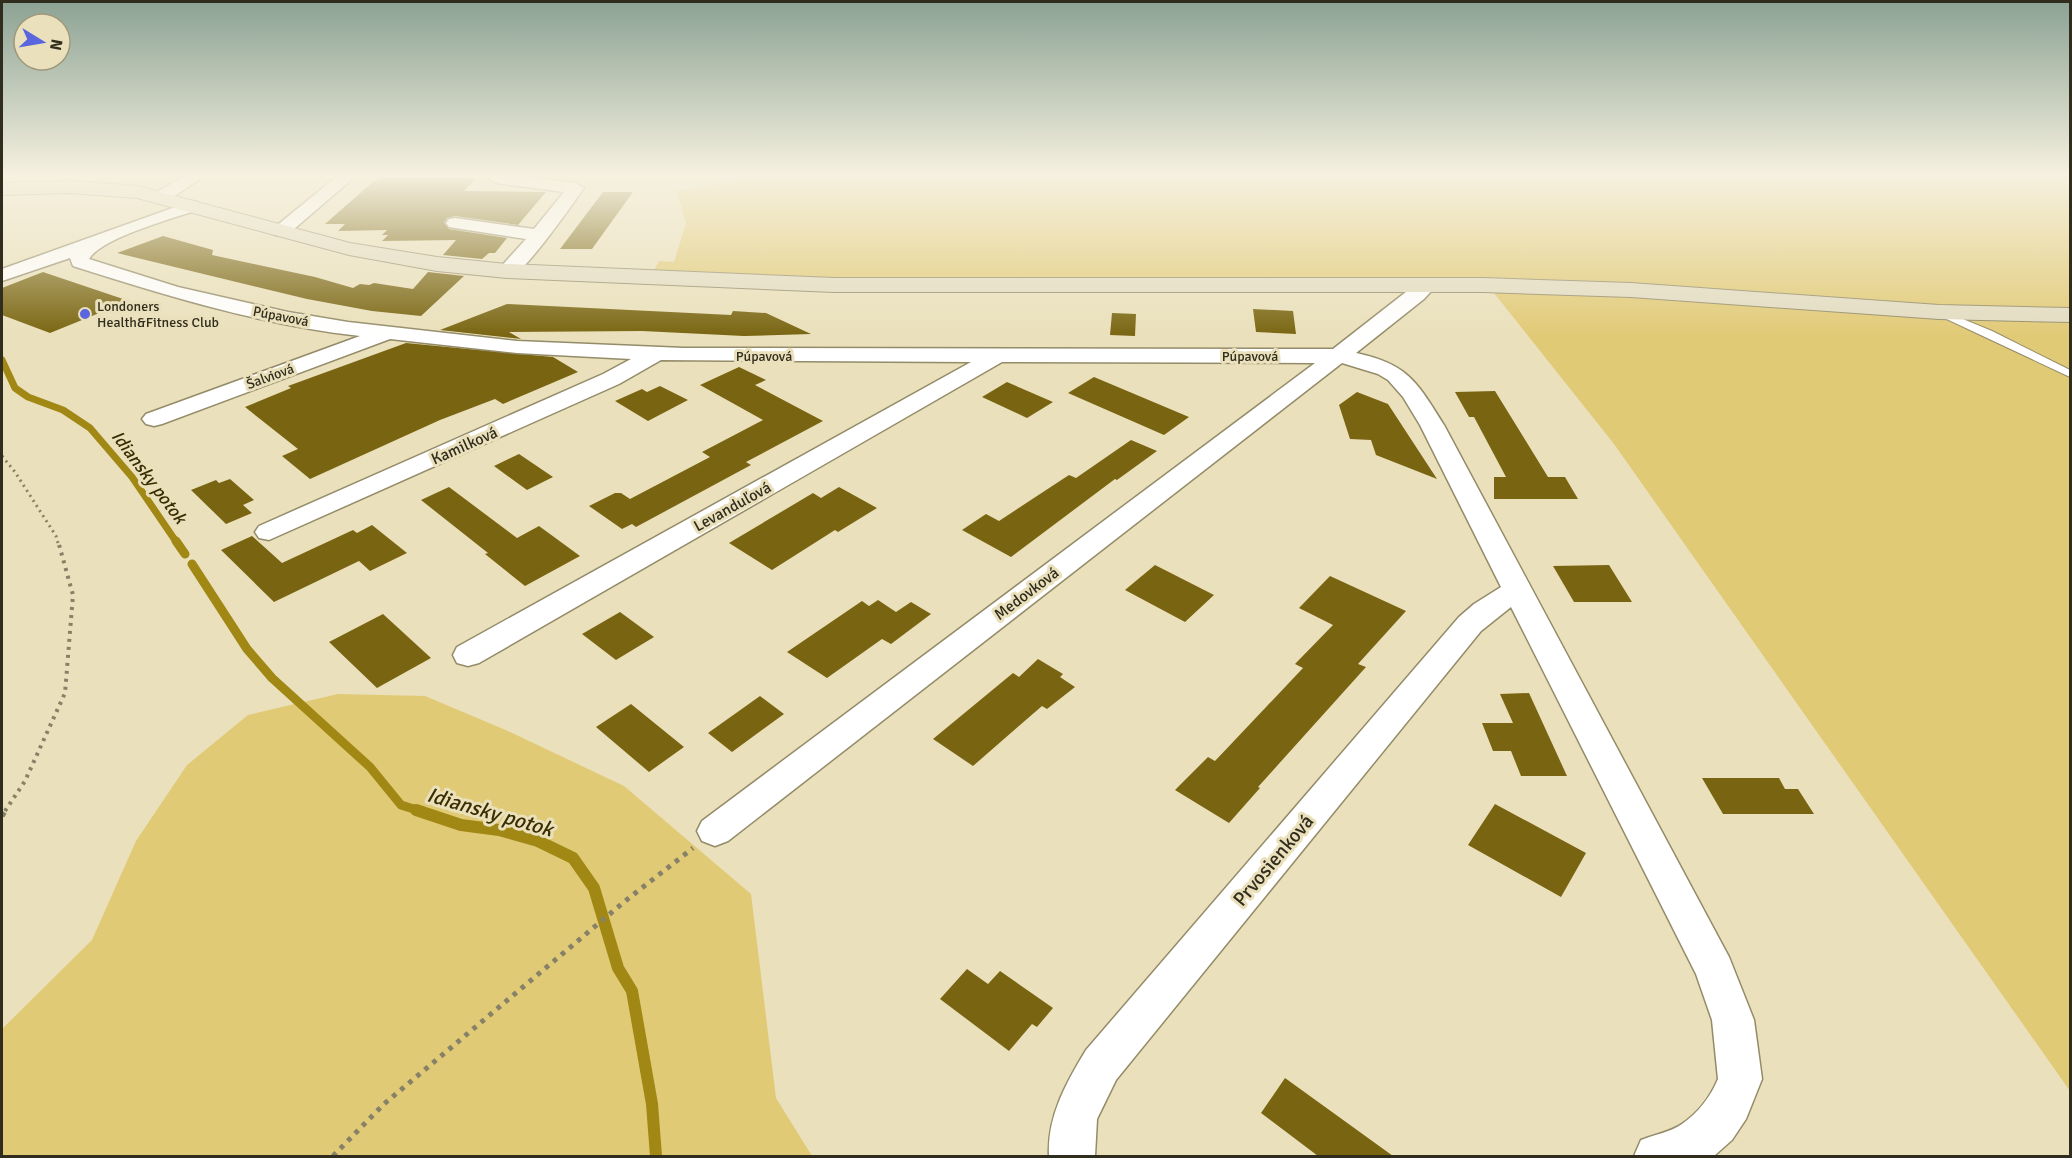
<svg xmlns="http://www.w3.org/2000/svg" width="2072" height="1158" font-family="Signika,sans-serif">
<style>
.green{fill:#e1ca76}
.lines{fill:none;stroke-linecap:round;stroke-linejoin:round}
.stream-far2{stroke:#a18714;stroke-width:7}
.stream-far1{stroke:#a18714;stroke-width:9}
.stream{stroke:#a18714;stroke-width:12}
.building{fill:#796511}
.lane-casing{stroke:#948b69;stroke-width:2}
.street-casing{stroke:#948b69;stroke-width:3}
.secondary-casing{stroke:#948b69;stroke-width:2}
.path-far2{stroke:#878167;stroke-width:3;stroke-dasharray:2 4;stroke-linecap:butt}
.path-far1{stroke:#878167;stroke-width:4;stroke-dasharray:3 5;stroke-linecap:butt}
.path{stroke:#878167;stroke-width:5;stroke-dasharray:4.5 6;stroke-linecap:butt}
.lane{fill:#fff;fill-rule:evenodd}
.street{fill:#fff;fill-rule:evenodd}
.secondary{fill:#e3dcc2;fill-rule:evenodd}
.poi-dot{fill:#5966de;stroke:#eae0bb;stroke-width:2}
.labels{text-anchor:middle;stroke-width:6;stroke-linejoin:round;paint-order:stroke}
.far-poi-label{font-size:14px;fill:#312d1e;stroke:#eae0bb;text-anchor:start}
.far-street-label{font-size:14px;fill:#312d1e;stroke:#eae0bb}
.street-label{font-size:16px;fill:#312d1e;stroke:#eae0bb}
.water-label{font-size:18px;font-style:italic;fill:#392e01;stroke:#eae0bb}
.near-street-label{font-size:20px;fill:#312d1e;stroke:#eae0bb}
.near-water-label{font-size:21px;font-style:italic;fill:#392e01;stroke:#eae0bb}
</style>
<rect width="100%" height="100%" fill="#eae0bb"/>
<path class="green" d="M727 174H2070V309L1967 307 1734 293 857 281 652 274 659 261 674 262 686 223 677 191 734 182Z
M1490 288C1684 298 1877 316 2070 323V1091L1614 444Z
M338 694 425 696 508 731 624 786 751 894 776 1098 812 1156H2V1029L92 940 136 841 187 765 248 715Z"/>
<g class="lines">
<path class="stream-far2" d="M2 360 15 388 28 397 63 410 90 428 132 477 177 543"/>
<path class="stream-far1" d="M176 541 185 554
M192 564 247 649 272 678 370 767 401 805 420 811"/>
<path class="stream" d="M416 810 461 825 499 830 538 841 573 858 594 888 618 968 632 991 652 1104 656 1156"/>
</g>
<path class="building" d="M382 178H476L464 191 546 192 518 225 455 216 447 218 444 223 449 229 507 238 495 253H489L482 259 443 255 456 240 382 241 388 235H382L387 230 338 231 345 224H325L374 181Z
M603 192H633L592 249H560Z
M163 236 213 250 212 255 315 277 353 288 360 284 369 285 374 283 413 289 428 272 464 276 421 316 372 311 307 299 117 253Z
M43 272 129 301 50 333 2 315V288Z
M507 304 731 315 733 311 766 313 811 334 744 336 642 331 509 332 521 339 440 330Z
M1253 309 1293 311 1296 334 1256 332Z
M1112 313 1136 314 1135 336 1110 335Z
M406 343 553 357 578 372 503 404 495 399 440 420 310 479 282 456 298 449 245 407 291 388 288 386Z
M739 367 766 380 755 385 823 421 746 462 751 465 636 527 632 524 622 529 589 506 615 493H621L630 499 710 457 702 452 763 420 700 385Z
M1094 377 1189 417 1164 435 1068 393Z
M1007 382 1053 402 1027 418 982 397Z
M660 386 688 400 648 421 615 401 642 389 647 392Z
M1495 391 1548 477H1565L1578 499H1494V477H1506L1474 417H1469L1455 392Z
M1357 392 1388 404 1437 479 1376 455 1371 440 1350 439 1339 405Z
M1131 440 1157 451 1117 480 1115 479 1011 557 962 530 986 514 999 521 1069 475 1076 478Z
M519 454 553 477 527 490 494 466Z
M230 479 254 500 243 505 252 513 226 524 191 490 216 480 219 483Z
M449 487 517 538 539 526 580 556 525 586 485 554 488 553 421 500Z
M839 487 877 508 838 532 835 530 772 570 729 543 813 493 821 498Z
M372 525 407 553 370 571 359 561 274 602 221 550 252 536 282 563 353 530 357 533Z
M1155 565 1214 595 1185 622 1125 590Z
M1609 565 1632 602H1574L1553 566Z
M1330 576 1406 611 1358 664 1366 667 1258 787 1260 788 1229 823 1175 790 1208 757 1215 761 1303 668 1295 664 1333 625 1299 608Z
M878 600 896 612 911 602 931 614 891 644 882 639 827 678 787 652 862 601 869 606Z
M620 612 654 637 616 660 582 634Z
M383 614 431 658 377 688 329 642Z
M1038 659 1063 674 1060 677 1075 687 1047 709 1042 706 973 766 933 739 1013 673 1019 677Z
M1529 693 1567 776H1521L1511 751H1493L1482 723H1513L1500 694Z
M760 696 784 714 732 752 708 733Z
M631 704 684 747 649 772 596 727Z
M1702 778H1779L1785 789H1798L1814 814H1723Z
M1495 804 1586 853 1561 897 1468 845Z
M967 969 988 984 1000 971 1053 1008 1037 1027 1032 1024 1009 1051 940 999Z
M1285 1078 1393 1156H1318L1261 1113Z"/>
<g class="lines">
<defs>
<path id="lane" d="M1941 310 1992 331 2070 370V377L1938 315V311Z"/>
<path id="street" d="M188 174H207L167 201H155L152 197 155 193Z
M340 174H358L287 235H275L272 231 275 227Z
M490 174H501L576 183 584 188C573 204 528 267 514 275 509 277 505 276 500 275L497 271 526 239 455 228 449 227 446 223 449 219 455 218 534 229 564 192 496 183 488 178Z
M192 201 198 202 201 206 198 210C174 218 101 238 89 259L178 287 288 312 348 322 517 341 684 348 1333 349 1420 281H1434L1437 285 1424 299 1356 353C1408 364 1417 382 1444 425L1729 957 1754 1020 1762 1079 1746 1119 1732 1140 1714 1156H1634L1641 1140C1653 1135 1671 1132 1682 1124 1698 1113 1711 1096 1718 1079L1712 1020 1696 974 1511 607 1481 631 1116 1080 1097 1119 1095 1156H1049C1047 1117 1066 1083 1086 1050L1459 617 1474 604 1501 587 1420 425 1403 397 1388 380 1378 374 1342 363 728 841 715 846 702 841 697 831 702 821 1315 363 1002 362 479 663 468 666 457 663 453 655 457 647 971 362 661 360 619 384 269 540 259 538 255 532 259 526 603 374 631 359 517 353 390 339 162 424 154 426 146 424 142 419 146 414 360 336C262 325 167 296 73 266L70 258 2 281V269Z"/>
<path id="secondary" d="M70 181 138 186 350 243 437 257 507 264 834 278H1483L1631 283 1939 305 2070 308V322L1939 319 1631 297 1483 292H834L507 278 437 271 349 255 137 198 70 193 2 195V183Z"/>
</defs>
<use href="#lane" class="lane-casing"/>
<use href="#street" class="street-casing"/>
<use href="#secondary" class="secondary-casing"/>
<path class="path-far2" d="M2 456 15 472 56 536 58 543"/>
<path class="path-far1" d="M5 811 25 781 65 693 73 595 58 541"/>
<path class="path" d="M2 816 6 810
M333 1156 384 1104 624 902 693 848"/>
<use href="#lane" class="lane"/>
<use href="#street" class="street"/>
<use href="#secondary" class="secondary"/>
</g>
<linearGradient id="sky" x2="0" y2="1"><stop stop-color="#8ba293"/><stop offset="0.52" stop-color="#f6f1e0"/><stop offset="1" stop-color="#f6f1e0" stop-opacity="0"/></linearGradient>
<rect width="2072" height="336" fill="url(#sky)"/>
<circle class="poi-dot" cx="85" cy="314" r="6"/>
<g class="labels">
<g class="far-poi-label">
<text x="97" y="311">Londoners<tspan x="97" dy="16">Health&amp;Fitness Club</tspan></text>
</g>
<g class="far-street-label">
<text transform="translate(281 316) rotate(11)" y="5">Púpavová</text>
<text x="764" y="361">Púpavová</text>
<text x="1250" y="361">Púpavová</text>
<text transform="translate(270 376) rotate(-20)" y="5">Šalviová</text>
</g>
<g class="street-label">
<text transform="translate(464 445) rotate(-24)" y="6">Kamilková</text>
<text transform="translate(732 506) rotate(-29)" y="6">Levanduľová</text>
<text transform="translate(1026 593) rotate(-37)" y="6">Medovková</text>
</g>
<g class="water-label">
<text transform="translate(149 477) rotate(53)" y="6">Idiansky potok</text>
</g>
<g class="near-street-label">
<text transform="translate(1273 860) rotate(-50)" y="7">Prvosienková</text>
</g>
<g class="near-water-label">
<text transform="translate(490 812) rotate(16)" y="7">Idiansky potok</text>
</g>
</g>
<rect width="2072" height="1158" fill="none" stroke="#312d1e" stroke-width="6"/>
<g transform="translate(42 42) rotate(101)"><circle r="28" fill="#eae0bb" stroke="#a0987c" stroke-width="1.5"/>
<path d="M0-4.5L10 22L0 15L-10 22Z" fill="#5966de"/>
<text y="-9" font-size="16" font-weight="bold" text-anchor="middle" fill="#312d1e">N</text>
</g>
</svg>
